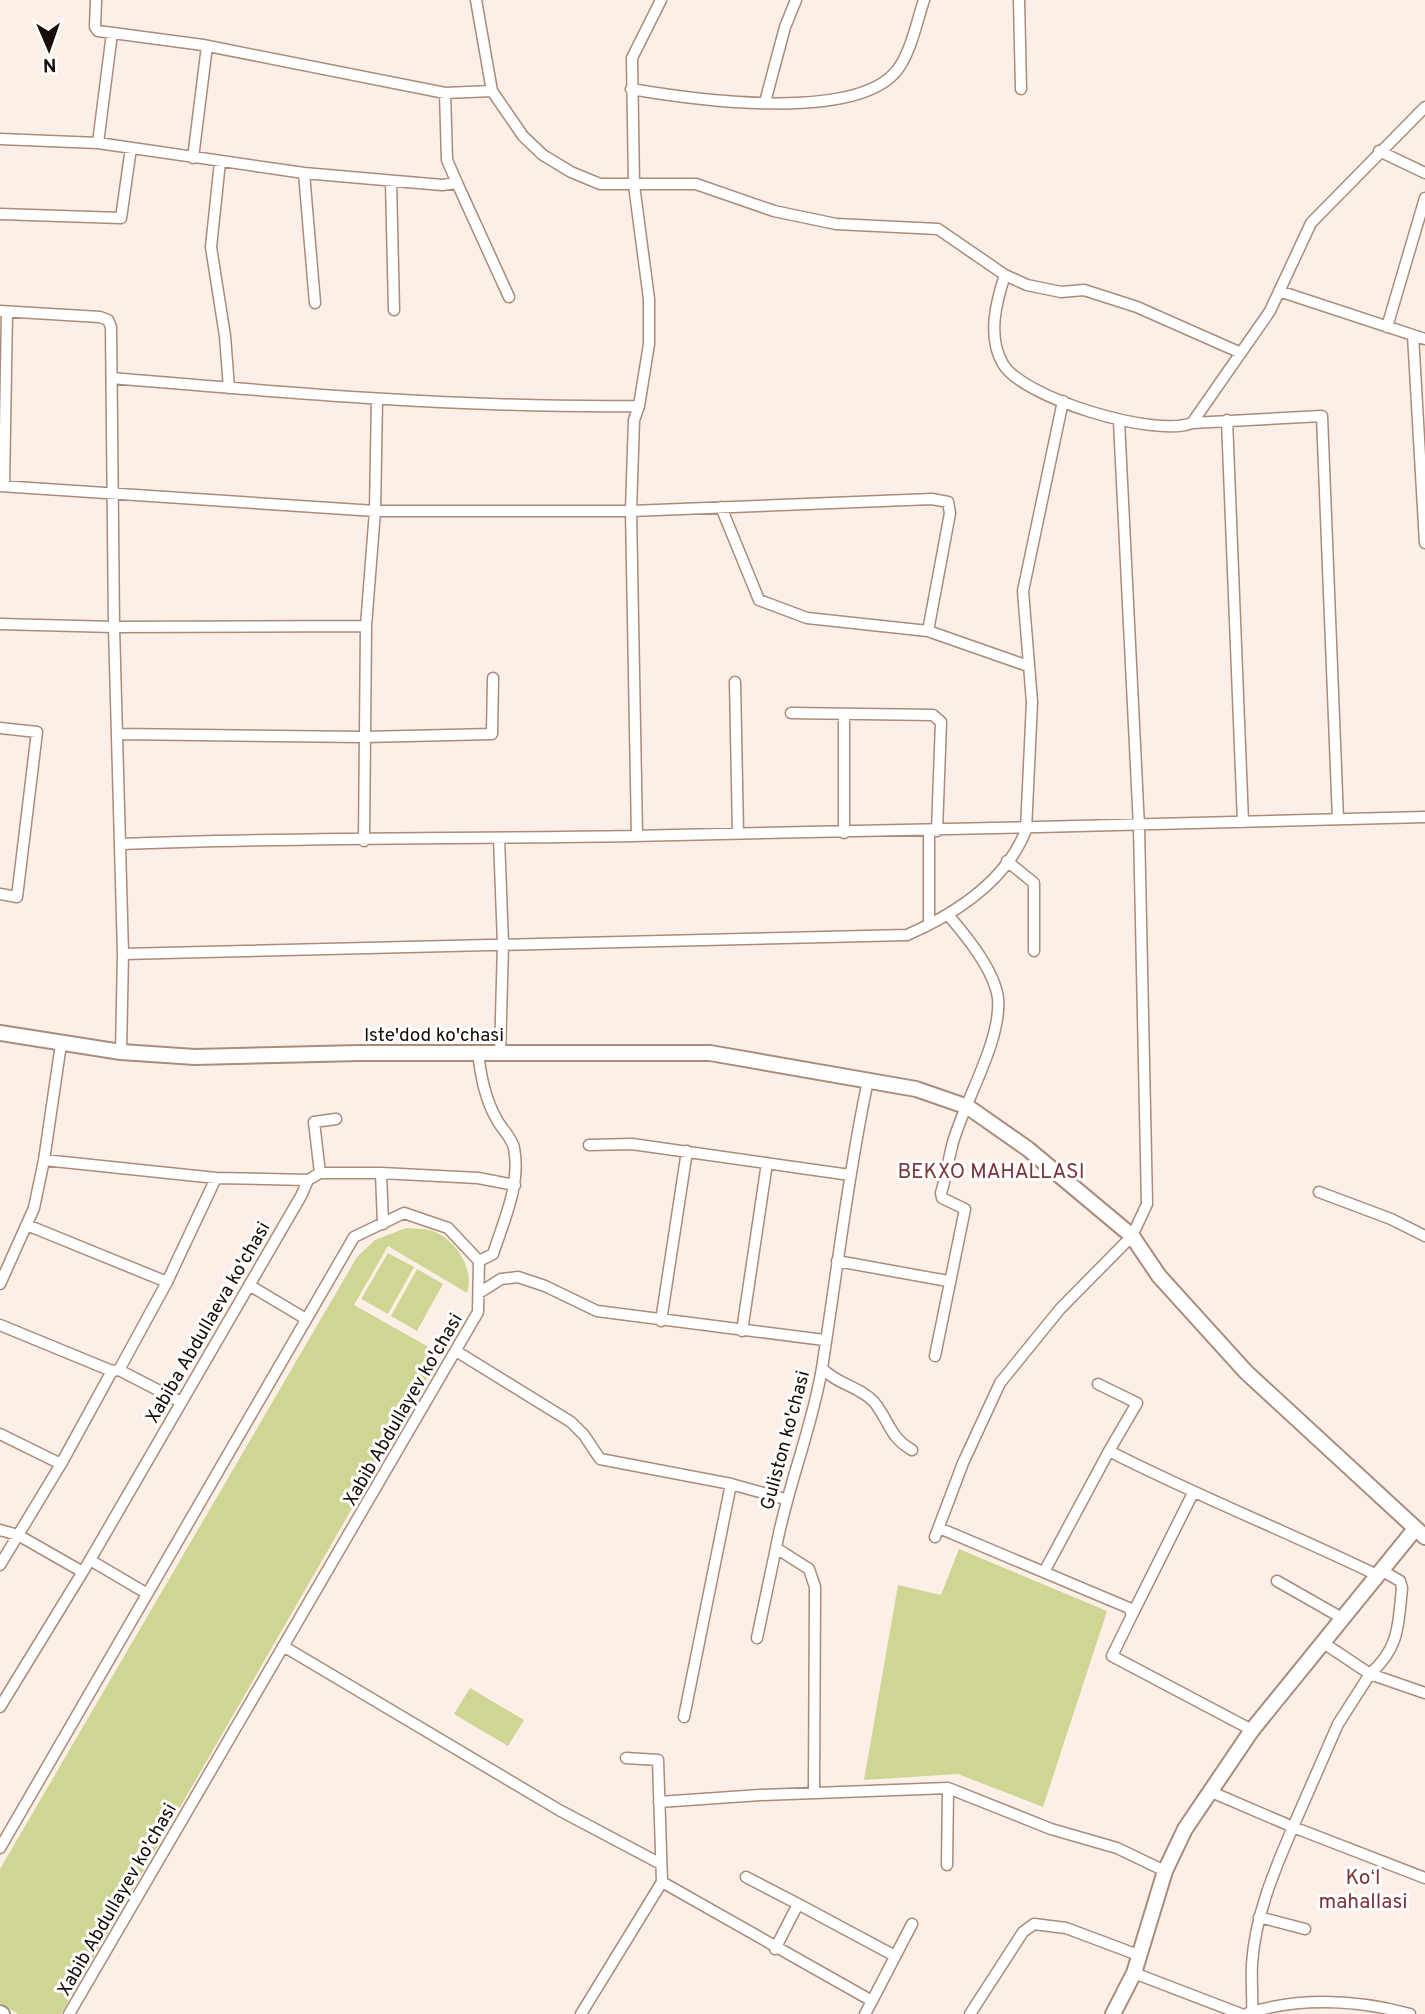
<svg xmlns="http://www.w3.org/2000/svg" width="1425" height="2014" font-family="Overpass,sans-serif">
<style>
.green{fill:#cfd593}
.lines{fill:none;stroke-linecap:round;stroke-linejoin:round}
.street-casing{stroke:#a98c7a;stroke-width:13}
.secondary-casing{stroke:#a98c7a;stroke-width:18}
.street{stroke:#fff;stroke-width:10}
.secondary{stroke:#fff;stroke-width:14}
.labels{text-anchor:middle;stroke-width:6;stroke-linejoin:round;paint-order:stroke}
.street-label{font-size:19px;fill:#180d07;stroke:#fff}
.neighbourhood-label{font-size:21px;fill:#7c3438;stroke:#fff}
</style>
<rect width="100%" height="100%" fill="#fcefe7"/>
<path class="green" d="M406 1228C415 1229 427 1228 435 1232 457 1241 475 1271 467 1293L388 1246 354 1305 441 1354 61 2014H18L0 2003V1869L357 1257 375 1240Z
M388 1253 414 1267 388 1314 361 1299Z
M417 1269 443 1284 417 1331 391 1316Z
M959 1549 1107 1611 1043 1807 958 1774 864 1780 898 1585 941 1595Z
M470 1688 524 1720 508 1746 454 1714Z"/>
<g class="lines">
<defs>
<path id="street" d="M96 0 95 27 98 31 203 45 445 93 492 91
M476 0 492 91 523 136 543 155 571 172 600 184H696L774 211 836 224 938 229 1005 275 1027 285 1061 292 1084 290 1137 307 1241 353
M1019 0 1021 89
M631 89C690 99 863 125 900 66 912 47 917 21 924 0
M765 102 785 27 796 0
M0 139 98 143 304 173 442 185 457 183 447 160 445 93
M98 143 112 33
M1379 151 1425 173
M193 158 207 46
M220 162 211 247 225 336 229 388
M304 173 315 303
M391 182 394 310
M457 183 509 297
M0 214 121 218 131 148
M1005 275C996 302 987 337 1003 364 1023 398 1155 438 1192 423L1270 311 1311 223 1425 107
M1279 291 1425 339
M0 311 100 317 108 320 111 327 114 627 123 954 121 1052
M1387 327 1425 198
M1413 335 1425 543
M112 378C288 393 463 408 639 406
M1227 420 1243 822
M1192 423 1322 416 1338 819
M0 486 375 511H631L932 499 948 502 950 513 928 631
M4 486 7 312
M721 507 759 600 807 618 928 631 1028 666
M0 624 114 627 366 626
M735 682 738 833
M791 713 933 715 941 722 937 831
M844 714V833
M0 728 37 732 17 897 0 894
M119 734 364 737 492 734 493 678
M929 831V924
M637 836 631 511 634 420 639 406 649 344V299L634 185 632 58 661 0
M499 838 503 944 500 1054
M364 841 366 626 375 511 377 399
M121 844C291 837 462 839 632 836 896 832 1161 823 1425 817
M1007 861 1034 883V951
M123 954 907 935C955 914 1006 881 1026 830L1032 702 1023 591 1063 401
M478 1053C481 1077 485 1099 497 1120 502 1129 512 1138 514 1148 521 1184 504 1220 493 1254L479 1261
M589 1145 632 1144 850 1175
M320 1173H381L383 1224
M381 1173 478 1178 515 1185
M308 1180 320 1173 314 1122 336 1119
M1319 1192 1391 1219 1425 1236
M27 1225 167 1282
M837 1261 948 1281
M0 1284 34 1208 44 1160 61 1044
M249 1285 306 1319
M479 1293 501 1279 518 1277 545 1286 597 1311 824 1340
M661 1321 687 1151
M0 1325 112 1371
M742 1331 767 1163
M456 1351 571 1422 584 1435 600 1459 731 1484 785 1499
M935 1356 965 1209 942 1198 941 1193C946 1177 948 1162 952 1146 962 1105 1002 1042 998 998 994 970 967 937 949 916
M822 1368C836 1384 861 1387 874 1402 889 1420 889 1437 912 1450
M119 1370 181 1402
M1098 1384 1137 1403 1109 1451
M0 1434 61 1464
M939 1528 1129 1608 1132 1615 1112 1656 1252 1730
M0 1530 18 1535 81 1571
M935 1537 963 1463 1000 1383 1060 1309 1132 1236 1147 1204 1139 827 1119 421
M90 1560 146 1593
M0 1565 61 1464 112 1371 119 1370 167 1282 216 1178
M1381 1570 1400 1581 1402 1588C1398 1625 1400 1647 1370 1674L1425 1693
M1044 1572 1109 1451C1197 1496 1288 1532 1377 1575
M1277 1581 1342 1618
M1132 1615 1193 1493
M757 1638 776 1548
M1322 1642 1370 1674 1338 1724 1293 1827 1425 1878
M283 1646 559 1810 661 1864
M0 1707 90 1560 301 1196 308 1180 216 1178 44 1160
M684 1717 731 1484
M1209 1791 1293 1827C1274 1871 1255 1916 1252 1964 1251 1981 1253 1998 1252 2014
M814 1792 815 1587 809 1569 776 1548C787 1487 812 1429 822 1368 837 1272 848 1176 868 1080
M659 1802 760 1795 948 1788 1051 1829 1117 1848 1165 1871
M0 1848 354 1237 404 1213 448 1228 479 1261 478 1312 69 2014
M947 1865 948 1788
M746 1877 798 1904
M662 1882 872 2001 912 1924
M1259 1917 1305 1929
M775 1949 798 1904 895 1956
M1134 1973 1241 2014
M1248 2013C1301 1997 1357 2000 1410 2014
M581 2014 662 1882 658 1760 626 1758
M865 2014 872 2001
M970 2014 1023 1932 1034 1924 1066 1928 1138 1955"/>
<path id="secondary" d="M0 1033 121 1052 195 1057 360 1053H710L916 1089 968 1107 1028 1149 1132 1236 1159 1276 1246 1372 1425 1537
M0 2013 2 2014
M1113 2014 1134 1973 1165 1871 1185 1829 1252 1730 1415 1529"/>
</defs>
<use href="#street" class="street-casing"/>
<use href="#secondary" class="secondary-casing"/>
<use href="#street" class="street"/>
<use href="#secondary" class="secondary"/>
</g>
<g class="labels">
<g class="street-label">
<text x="434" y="1041">Iste'dod ko'chasi</text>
<text transform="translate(207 1322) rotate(-60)" y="7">Xabiba Abdullaeva ko'chasi</text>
<text transform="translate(402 1409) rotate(-60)" y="7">Xabib Abdullayev ko'chasi</text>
<text transform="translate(784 1440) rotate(-75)" y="7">Guliston ko'chasi</text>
<text transform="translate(116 1899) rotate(-60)" y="7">Xabib Abdullayev ko'chasi</text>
</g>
<g class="neighbourhood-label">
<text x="991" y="1178">BEKXO MAHALLASI</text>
<text x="1363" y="1884">Koʻl<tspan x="1363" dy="24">mahallasi</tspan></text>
</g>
</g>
<g transform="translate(49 49) rotate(178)" stroke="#ffffff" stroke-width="5" paint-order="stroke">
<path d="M0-5L12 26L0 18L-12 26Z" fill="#180d07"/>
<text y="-10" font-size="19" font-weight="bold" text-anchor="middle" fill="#180d07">N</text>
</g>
</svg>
